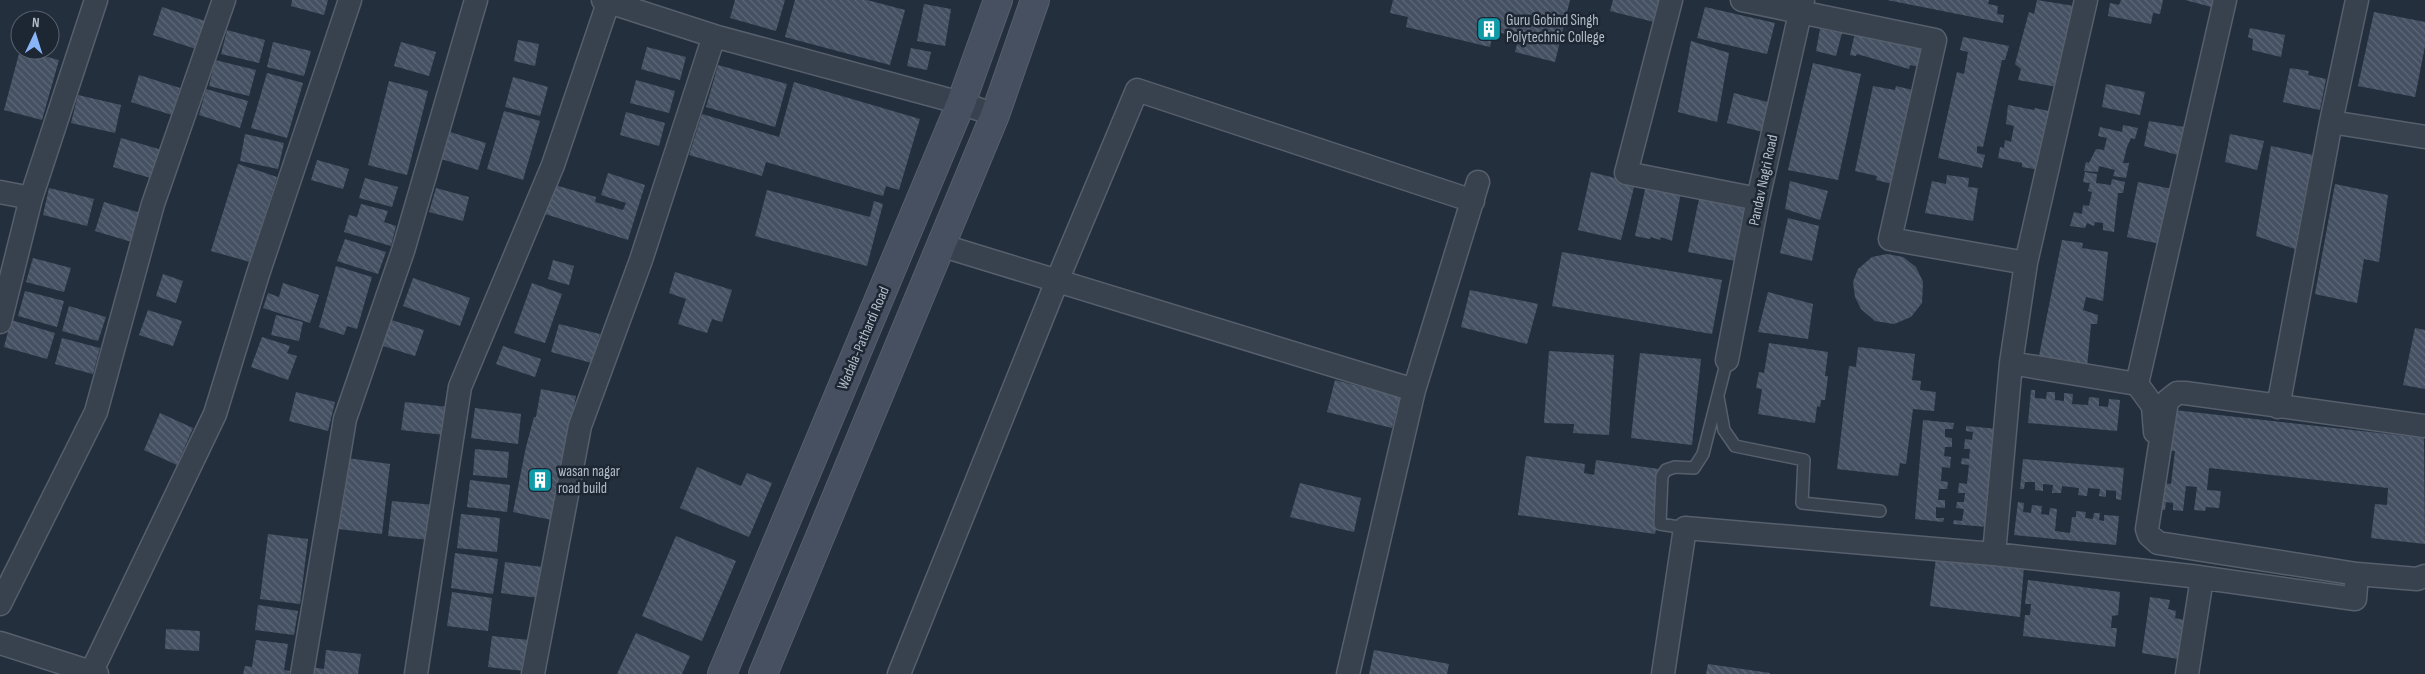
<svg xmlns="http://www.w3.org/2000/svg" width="2425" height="674" font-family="'Sofia Sans Condensed',sans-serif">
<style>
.building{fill:url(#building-back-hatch)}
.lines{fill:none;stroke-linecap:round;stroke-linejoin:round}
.lane-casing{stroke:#565f6c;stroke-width:14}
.street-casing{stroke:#565f6c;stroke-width:25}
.secondary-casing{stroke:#565f6c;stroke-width:30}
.lane{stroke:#38414e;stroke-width:11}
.street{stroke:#38414e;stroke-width:22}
.secondary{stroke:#465061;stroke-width:28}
.labels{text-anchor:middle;stroke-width:5;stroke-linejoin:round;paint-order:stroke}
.poi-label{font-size:15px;fill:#b4bcc9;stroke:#1d2633;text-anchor:start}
.street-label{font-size:15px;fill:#b4bcc9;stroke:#1d2633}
</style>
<defs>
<pattern id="building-back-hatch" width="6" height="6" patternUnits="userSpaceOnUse" patternTransform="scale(1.25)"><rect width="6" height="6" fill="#455162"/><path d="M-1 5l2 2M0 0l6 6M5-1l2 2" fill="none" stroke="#5d6877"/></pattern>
</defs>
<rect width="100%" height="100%" fill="#242f3e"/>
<path class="building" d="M292 0H328L324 15 291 6Z
M735 0H785L776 31 730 18Z
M795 0H867L905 10 890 65 785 37Z
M1393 0H1570L1555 62 1515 52 1519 37 1493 31 1490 47 1406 27 1408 17 1390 13Z
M1613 0H1664L1658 23 1610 11Z
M1887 0H1989L1988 4 1998 6 1997 14 2004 15 2003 23Z
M2037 0 2080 7 2063 88 2018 80 2021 69 2015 64 2029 12 2034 14Z
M2121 0H2163L2160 14 2153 13 2151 24 2108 16 2110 3 2119 5Z
M2185 0H2221L2219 9Z
M924 4 951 9 945 46 917 41Z
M162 7 205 21 196 49 153 35Z
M1705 7 1775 23 1767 54 1697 38Z
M2374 12 2425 22V46L2415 97 2358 86Z
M1856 28 1925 47 1924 68 1910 65 1909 69 1857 54 1856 56 1850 55Z
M2250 28 2285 35 2281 57 2252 50 2253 39 2248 37Z
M1820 29 1842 33 1836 56 1816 51Z
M227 30 265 40 259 63 221 54Z
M1963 37 2009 46 2005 60H2002L1983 147 1977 146V153L1985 155 1982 168 1938 158 1957 72 1964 74 1968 52 1960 50Z
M518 40 539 44 535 66 514 61Z
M1691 41 1729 53 1717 122 1678 112Z
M273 42 311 51 304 76 267 67Z
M401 42 436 52 429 76 394 66Z
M647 47 686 57 680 80 641 69Z
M911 48 931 52 927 70 907 66Z
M20 50 59 60 42 120 4 110Z
M215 60 256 70 249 96 209 86Z
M1813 63 1861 74 1838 180 1788 170Z
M718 65 787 84 775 127 706 107Z
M2290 68 2309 71 2308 75 2326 79 2320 110 2283 102Z
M267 73 303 83 287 138 251 128Z
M139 75 180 88 172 115 131 102Z
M513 77 548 87 540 116 505 107Z
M636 80 675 91 669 113 630 103Z
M389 81 428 91 407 175 368 165Z
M794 82 920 119 899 190 886 186 883 196 766 162 762 176 689 155 702 114 779 137Z
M2106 84 2145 92 2140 115 2102 107Z
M1873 86 1895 90 1896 86 1917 91 1897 185 1876 180 1877 176 1855 171Z
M206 89 248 101 240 128 199 115Z
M1734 93 1771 103 1763 132 1727 123Z
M78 95 121 105 115 133 71 123Z
M2008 105 2034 110 2035 108 2058 113 2045 171 2022 167V163L1998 158 2000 147 2004 148 2005 140 2011 142 2014 126 2006 124Z
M504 111 540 121 523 180 487 169Z
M626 112 665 123 659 146 620 135Z
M2149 121 2184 127 2178 155 2144 146Z
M2123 125 2138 128 2135 139 2131 138 2127 147 2123 163H2129L2126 178 2113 176 2115 170 2099 166 2098 172 2084 171 2086 162 2089 163 2096 149 2104 150 2107 138 2098 136 2100 127 2122 132Z
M450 132 486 143 478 170 441 159Z
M245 134 284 143 278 169 240 161Z
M2230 134 2264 141 2257 170 2225 162Z
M121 138 162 150 154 179 113 167Z
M2271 146 2318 156 2311 189H2306L2295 249 2256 236Z
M317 160 349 169 343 189 311 180Z
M238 164 277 177 250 262 211 251Z
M1591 172 1635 183 1621 240 1578 230Z
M2085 172 2097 174 2096 183 2111 185 2112 179 2125 182 2123 193H2118L2114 232 2103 230V223L2095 222 2094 226 2087 223 2085 228 2070 226 2074 212 2082 214 2083 205 2089 206 2092 192 2088 191 2090 183 2083 182Z
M608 173 645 185 628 240 545 214 555 185 596 197 595 202 623 210 626 203 601 195Z
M1947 175 1969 178 1968 187 1978 188 1973 221 1925 213 1932 181 1946 184Z
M365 178 398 187 392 207 359 198Z
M1790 181 1828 191 1820 220 1785 209Z
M2138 182 2177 190 2166 245 2127 237Z
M2335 184 2388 195 2379 262 2364 259 2357 303 2315 294Z
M1646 185 1681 192 1672 241 1661 237 1660 240 1651 237 1650 239 1635 236Z
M49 188 94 199 87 226 43 215Z
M436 188 469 197 463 221 429 212Z
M767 190 870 217 874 201 883 204 867 266 755 236Z
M1700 194 1752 205 1741 262 1688 252Z
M104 202 144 214 135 243 95 231Z
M361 204 388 211 384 222 396 226 391 246 344 232 349 215 357 217Z
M1788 218 1819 226 1812 261 1780 253Z
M345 239 386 252 378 274 337 261Z
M2062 240 2083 243 2082 248 2108 252 2103 301 2086 297 2083 310 2098 315 2097 324H2091L2087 368 2039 356Z
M1562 252 1722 280 1712 334 1552 306Z
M1887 254 1903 257 1916 267 1923 282 1922 303 1911 317 1894 324 1875 321 1861 309 1855 297 1853 282 1858 269 1872 257Z
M33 258 71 268 64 292 26 282Z
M553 260 574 266 569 285 548 279Z
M336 266 372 277 357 329 347 326 344 335 319 327Z
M675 272 732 290 722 322 712 319 707 333 678 324 686 299 669 293Z
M163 274 183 281 176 303 156 296Z
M413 278 470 298 460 326 403 306Z
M283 283 319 295 310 323 263 308 268 293 279 297Z
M532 283 562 294 545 343 514 333Z
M1470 290 1538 304 1527 344 1461 327Z
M25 291 64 301 57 327 18 316Z
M1768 292 1813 304 1808 339 1758 332Z
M69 306 106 317 98 341 62 331Z
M148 310 182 321 173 346 139 335Z
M276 315 303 322 299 341 271 335Z
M388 319 424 330 415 356 380 345Z
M11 320 55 333 47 359 4 347Z
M559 324 600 334 592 363 551 352Z
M2415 328 2425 330V389L2403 385Z
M262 337 290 346 287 353 297 356 288 380 251 367Z
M62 338 100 348 93 374 55 364Z
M1769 343 1828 352 1825 376H1828L1825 400H1821L1820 407 1817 406 1815 423 1758 414 1762 389 1756 388 1759 372 1764 373Z
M503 346 541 359 535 377 496 364Z
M1858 347 1915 354 1912 380 1921 381 1920 390 1936 392 1934 411 1913 409 1906 464 1900 463 1898 476 1837 469 1849 366 1856 367Z
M1549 351 1614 355 1609 435 1573 433 1574 424 1544 423Z
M1640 353 1701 359 1692 445 1631 438Z
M1335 380 1400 397 1392 428 1327 412Z
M541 389 576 396 552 520 513 512 526 447 534 417H536Z
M2031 390H2035V398L2046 399 2047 392H2055V400L2064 401V393L2073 394 2072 404 2088 405 2089 397 2099 398V406L2108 407 2109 399 2120 400 2117 431 2028 423Z
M296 392 335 402 328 431 289 421Z
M405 402 448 407 445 435 401 430Z
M475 408 521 414 518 444 471 438Z
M2174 410 2424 438 2425 544 2371 538 2375 504 2387 505 2388 488 2209 468 2207 490 2221 491 2219 508 2206 507 2205 511 2194 510 2197 487 2186 486 2183 511 2173 510V503L2166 502 2165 510H2160L2163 483 2171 484 2175 451H2170Z
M160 413 193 428 177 465 144 450Z
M1923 420 1954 423 1953 429H1945V437L1952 438V447H1945L1944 456 1951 457 1950 468 1942 467 1941 481 1948 482 1947 489H1939L1938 500H1945V508L1936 507V518H1944L1943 522 1915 519Z
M1966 426 1998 429 1987 527 1953 524 1954 520 1962 521 1964 509 1956 508 1957 502H1964L1965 493H1958L1959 483 1967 484 1969 465 1961 464 1962 458 1969 459 1970 449H1964L1965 439 1972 440 1973 432 1966 431Z
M475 449 509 452 507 478 473 475Z
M1526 456 1585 464 1584 473 1594 475 1596 460 1659 469 1653 518H1658L1655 534 1518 515Z
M347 458 390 464 382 534 338 529Z
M2023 459 2124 468 2121 500 2116 499V491L2106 490V497L2099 496 2100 489 2088 488 2087 496 2078 495 2079 488 2062 486 2061 493H2052L2053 485 2043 484V491L2035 490V482H2025L2024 489H2020Z
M697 467 741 486 747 473 772 483 749 537 680 508Z
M470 480 510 485 507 512 467 507Z
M1300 483 1361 498 1354 532 1290 517Z
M392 501 434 505 430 540 388 536Z
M2018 502 2024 503 2023 512 2031 513 2032 505 2042 506 2041 514 2049 515 2050 508 2057 509 2055 531 2070 533 2072 517H2076V511L2086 512 2085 518 2093 519 2094 513H2100L2099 520 2104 521V515L2119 516 2116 545 2014 535Z
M461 514 500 518 497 552 457 548Z
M268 534 308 539 300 604 260 599Z
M676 536 736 561 702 641 642 616Z
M455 553 498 559 493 594 451 588Z
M1936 558 2024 567 2020 617 1930 606Z
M505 562 543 567 539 598 501 593Z
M2028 580 2120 592 2118 615 2112 616 2111 628H2117L2115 647 2023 636 2025 615H2030L2031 604H2025Z
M452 592 492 598 488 631 447 626Z
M2150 597 2170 600 2168 609 2176 611 2175 618 2184 620 2178 659 2142 653Z
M258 605 298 611 294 635 255 630Z
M166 629 200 631 199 651 165 649Z
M636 633 690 656 682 674H617Z
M492 636 529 640 525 671 488 667Z
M256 640 288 644 284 670 290 671 289 674H243L245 666 252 667Z
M326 650 361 654 358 674H310L311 667 324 669Z
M1374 650 1449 664 1447 674H1369Z
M1708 664 1770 673V674H1706Z"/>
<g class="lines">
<defs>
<path id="lane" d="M1718 397 1724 430 1735 446 1804 460 1802 503 1880 511
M1685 528 1660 524 1662 476 1666 470 1675 467 1694 468 1703 454 1727 360"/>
<path id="street" d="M603 0 714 36 961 103 995 115
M1671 0 1626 173 1758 199
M1742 0 1935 40 1890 239 2026 263
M2331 122 2425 137
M0 192 31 198
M940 245 1414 390
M0 322 31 198 96 0
M1727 360 1758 199 1803 0
M2011 363 2137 384 2153 406 2155 432
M2137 384 2225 0
M2278 407 2331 122 2357 0
M1994 554 2011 363 2026 263 2086 0
M2357 574 2417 579 2425 576
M0 604 96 412 153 204 224 0
M0 643 97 674
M91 673 215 414 258 274 350 0
M302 674 345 419 403 251 476 0
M416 674 460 387 553 165 609 0
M533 674 580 426 641 260 714 36
M899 674 1057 281 1137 90 1473 201
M1348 674 1414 390 1478 182
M1663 674 1685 528 1994 554 2191 576 2355 599 2357 574 2158 543 2149 535 2147 529 2167 401 2177 393H2185L2425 426
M2187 674 2202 578"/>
<path id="secondary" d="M722 674 961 103 998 0
M763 674 995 115 1035 0"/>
</defs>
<use href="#lane" class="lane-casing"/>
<use href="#street" class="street-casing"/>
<use href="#secondary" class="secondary-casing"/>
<use href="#lane" class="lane"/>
<use href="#street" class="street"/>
<use href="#secondary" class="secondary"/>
</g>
<defs>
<symbol id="building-square" viewBox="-11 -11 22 22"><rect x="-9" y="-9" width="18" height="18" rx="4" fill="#0f9aa8" stroke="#1d2633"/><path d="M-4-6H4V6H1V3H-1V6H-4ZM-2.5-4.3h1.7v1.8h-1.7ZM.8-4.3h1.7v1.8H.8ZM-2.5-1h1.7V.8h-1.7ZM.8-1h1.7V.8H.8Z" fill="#fff"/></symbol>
</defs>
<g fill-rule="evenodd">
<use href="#building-square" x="1475" y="15" width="28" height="28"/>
<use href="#building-square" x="526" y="466" width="28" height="28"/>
</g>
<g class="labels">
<g class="poi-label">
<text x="1506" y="25">Guru Gobind Singh<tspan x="1506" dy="17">Polytechnic College</tspan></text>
<text x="558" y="476">wasan nagar<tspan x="558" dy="17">road build</tspan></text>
</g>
<g class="street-label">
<text transform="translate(1763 180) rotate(-78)" y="5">Pandav Nagri Road</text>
<text transform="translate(863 338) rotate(-67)" y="5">Wadala-Pathardi Road</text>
</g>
</g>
<g transform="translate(35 35) rotate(4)"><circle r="24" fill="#1d2633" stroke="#59626f"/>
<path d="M0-4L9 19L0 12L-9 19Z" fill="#8ab4f8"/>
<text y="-8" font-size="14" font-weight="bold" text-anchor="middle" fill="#b4bcc9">N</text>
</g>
</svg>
